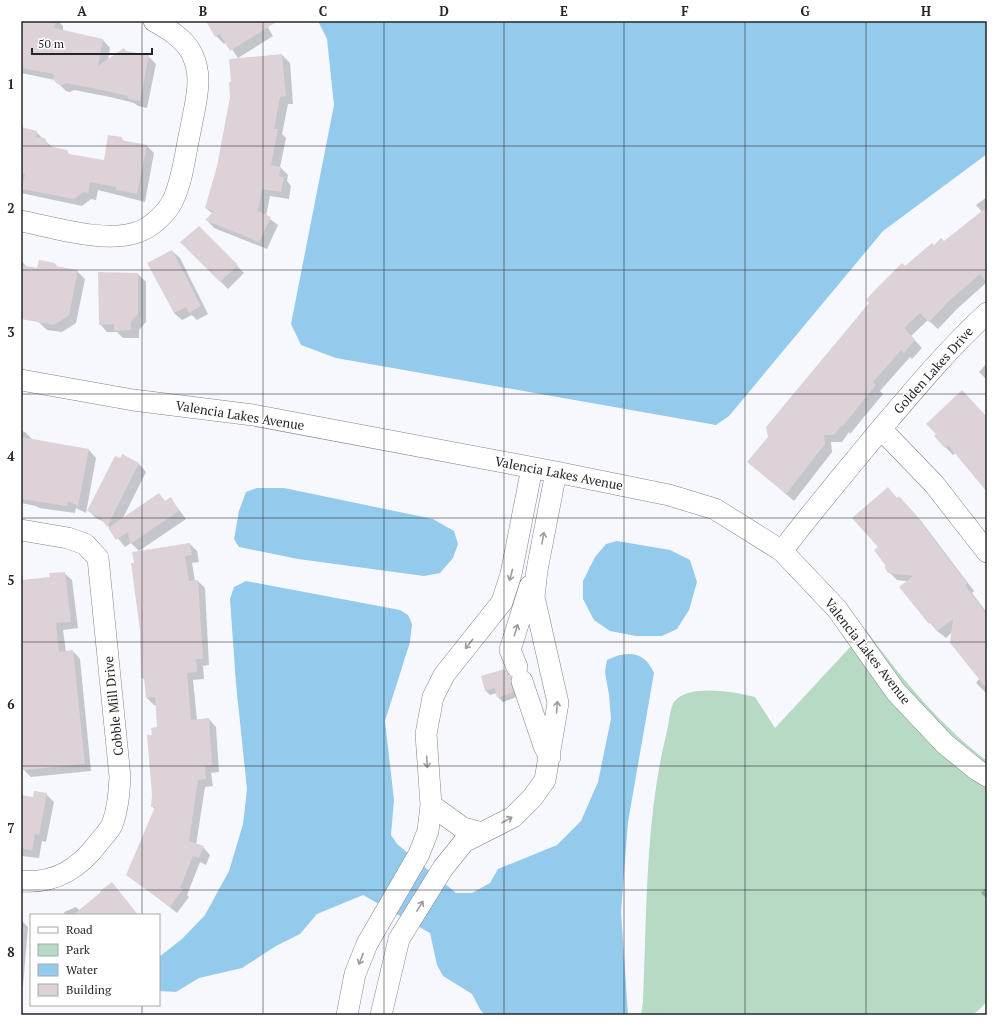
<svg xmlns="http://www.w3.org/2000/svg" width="1008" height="1036" font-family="'PT Serif',serif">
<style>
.green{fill:#b6dac3}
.water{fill:#94cbec}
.shadow{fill:#0003}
.building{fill:#ddd2d7}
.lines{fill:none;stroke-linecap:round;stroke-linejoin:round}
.minor-casing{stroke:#81848c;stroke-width:22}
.minor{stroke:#fff;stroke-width:21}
.oneway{stroke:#9d9d9f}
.grid{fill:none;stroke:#25262a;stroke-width:1;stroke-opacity:0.55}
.labels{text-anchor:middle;stroke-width:3;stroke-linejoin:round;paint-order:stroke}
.street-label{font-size:13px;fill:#25262a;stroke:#fff}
.neatline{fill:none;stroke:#25262a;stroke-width:1.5}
.grid-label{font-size:13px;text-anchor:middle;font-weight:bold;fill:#25262a}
</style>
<rect width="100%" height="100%" fill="#f6f8fe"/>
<path class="green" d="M866 630C901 678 940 725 987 761V1002L973 1015H641L643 1002C647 912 645 819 667 731 669 723 670 708 674 702 688 683 736 692 755 697L775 728Z"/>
<path class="water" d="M318 21H987V154L883 231 729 416 716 425 336 358 301 345 291 324 334 105 327 39Z
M257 488H284L433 519 454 531 458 544 453 558 440 573 424 576 298 559 239 547 234 539 239 511 246 492Z
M617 541 670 550 690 560 697 582 689 610 677 629 662 636H636L610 631 594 620 583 599V581L595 557 606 544Z
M246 581 400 610 408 615 412 624 410 642 385 721 394 800 391 835 397 844 456 893H472L490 883 498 869 557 845 581 821 598 782 611 719 609 695 605 672 607 660C627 650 645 651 654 673L628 822 621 912 628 1015H486L481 1011 472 994 443 976 437 965 430 933 363 895 317 914 300 934 276 946 242 968 199 978 176 992 159 991V957L182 939 205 915 229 871 243 824 247 789 236 684 230 599 234 587Z"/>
<path class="shadow" d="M21 21H58L63 26V31L103 40 110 48 108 60 127 52 148 56 156 64 147 108 138 106 134 103 110 97 74 90 70 92 66 91 55 80 21 73Z
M207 21H264L273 36 238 58 227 42 224 44 216 36Z
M282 55 290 63 293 104H288L282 134 286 138 280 167 288 175 287 181 291 186 289 199 270 196 266 216 278 225 267 249 214 228 207 220 213 214 206 208Z
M21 128 36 132 52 147 66 151 70 155 105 161 121 138 125 142 147 146 154 153 145 202 98 190 96 200 91 199 82 206 21 193Z
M987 197V282L956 310 938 329 928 320 911 336 922 348 912 359 910 357 880 391 883 394 850 434 849 432 842 442H831L832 452 794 501 748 462 905 268 934 246 944 242 982 212 976 205Z
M199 228 244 273 228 289 181 242Z
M172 251 180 258 208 314 197 320 192 315 182 320 174 313Z
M21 260 36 280 55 264 58 268 77 271 85 279 76 323 62 332 47 330 21 305Z
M138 274 146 282V322L139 330V338H123L117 332H107L100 324Z
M987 363V380L979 372Z
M987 418V491L956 453 953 455 935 436Z
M21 431 25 432 33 440 89 450 96 458 86 513 76 508 75 513 39 508 36 506 21 503Z
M122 456 139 464 146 472 122 520 159 495 166 502 171 499 186 519 139 551 131 543 125 547 106 523 96 518 88 510Z
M898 499 907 505 921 521 974 591 972 593 987 613V694L976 683 980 678 952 632 946 638 937 631 900 587 907 581 897 580 889 572 879 547Z
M190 544 197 551 199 562 192 563 195 581H198L205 588 209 665 203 666 204 679 193 680 197 720 209 719 216 727 219 772 211 773 213 786 205 787 196 845 203 847 210 855 206 865 200 862 187 895 189 897 177 913 128 874 155 810 152 806 153 795V736L158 728 157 705H154L147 698 145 680 142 677 141 631Z
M64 573 72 580 78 628 63 630 66 652 73 651 80 659 91 771 31 777 24 770 21 743V581L51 578Z
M510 676 516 683 517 697 503 702 498 697 497 693 490 695 485 690Z
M46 794 54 802 46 842 42 841 39 858 21 856V796L34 798Z
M112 883 138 915H65L64 912 76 907 80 911Z
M987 887V899L981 893Z
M21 920 28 927 23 986H21Z"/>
<path class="building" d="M21 21H56L54 28 103 39 98 66 124 48 126 51 149 55 140 101 129 99 127 96 102 90 66 83 62 85 57 84 53 79 54 74 21 68Z
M206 21H278L230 51 220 34 215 37Z
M282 54 286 96 280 97 274 129H278L271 165 281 167 279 176 284 177 281 192 262 189 258 211 271 217 259 242 205 220 214 211 205 208 217 166 230 97 229 82H231L229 59Z
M21 127 37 131 36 137 45 138 48 146 67 150 69 154 104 160 108 135 122 137 121 140 147 145 137 194 116 190V187L90 182 88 193 83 192 74 199 22 189 25 174H21Z
M987 207V283L980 274 948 302 929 322 920 313 904 328 915 340 904 353 901 350 873 382 876 385 842 427 841 426 834 435H824L825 444 786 494 747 462 768 437 766 427 869 303 866 300 876 289 902 263 905 266 932 243 934 245 941 238 944 241Z
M199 226 238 265 220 282 180 242Z
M172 250 201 306 189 313 186 307 174 313 147 263Z
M39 260 55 263V266L78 270 69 315 54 325 21 319V265L37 268Z
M98 272 138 273V314L131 322V330L114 331V324L99 325Z
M962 390 987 417V492L948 445 945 448 934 436 936 434 926 424Z
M21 437 89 449 78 506 68 501 67 506 21 499Z
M122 454 139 463 107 527 101 518 87 511 115 456 120 458Z
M888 487 897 498 899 496 913 512 967 583 965 585 987 615V689L950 643 953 619 937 631 931 622 929 624 899 587 913 576 888 573 885 568V565L874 550 878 547 852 518Z
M159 493 165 501 171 497 179 511 130 544 128 532 116 540 108 528Z
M190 543 192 555 185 556 189 581 198 580 203 659H196L197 672 187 673 191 720 209 718 212 765 205 766 206 779 198 780 189 841 204 846 199 858 193 856 180 888 183 889 170 907 126 875 155 807H151L152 795 147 735H152L151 728 157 727 155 697 146 698 144 677 141 678 140 631 131 563H134L132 552Z
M65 572 71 622 56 623 59 652 73 650 85 764 23 770 21 749V580L50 577 49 573Z
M505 669 511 677V684L513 692 497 698 495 688 485 691 481 676Z
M34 791 47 793 39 835 35 834 32 851 21 848V795L33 797Z
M112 882 138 915H73L101 892 100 891Z"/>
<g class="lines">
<defs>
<path id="minor" d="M21 221C53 227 107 244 138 232 152 227 167 213 173 200 183 179 185 154 190 132 193 115 198 98 198 81 198 72 196 62 192 54 185 39 168 29 154 21
M21 380 133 400 253 415 556 472 669 495 715 509 782 551 837 609 896 692 945 744 977 770 987 776
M881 429 934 484 987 552
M21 530 68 538 85 544 98 558 120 777C119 793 118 809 112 825 109 831 103 837 99 842 79 869 55 884 21 881
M782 551C814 509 847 470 880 430 914 390 948 349 987 313
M517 667 510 650 530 586
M522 681 544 746 550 757
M431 805 463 828 482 833
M347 1015 355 974 367 944 419 854 428 831 431 805 426 734 433 697 444 675 502 602 511 574 532 468
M381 1015 399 939 443 868 464 842 513 817 533 797 545 780 558 703 534 597 537 570 556 472"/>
</defs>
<use href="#minor" class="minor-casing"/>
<use href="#minor" class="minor"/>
</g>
<defs><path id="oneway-shaft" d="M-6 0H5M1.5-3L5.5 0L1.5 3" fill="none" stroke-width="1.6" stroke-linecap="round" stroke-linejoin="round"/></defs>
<g class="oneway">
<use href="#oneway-shaft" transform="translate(543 538) rotate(-79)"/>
<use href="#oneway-shaft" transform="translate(511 575) rotate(105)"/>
<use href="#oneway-shaft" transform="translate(516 630) rotate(-73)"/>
<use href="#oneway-shaft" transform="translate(469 644) rotate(129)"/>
<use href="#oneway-shaft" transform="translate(557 707) rotate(-86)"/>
<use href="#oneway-shaft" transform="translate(427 762) rotate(87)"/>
<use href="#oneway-shaft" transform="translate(507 820) rotate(-29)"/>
<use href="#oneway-shaft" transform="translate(420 906) rotate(-58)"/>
<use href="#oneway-shaft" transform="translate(361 959) rotate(111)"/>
</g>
<path class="grid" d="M142 21V915M263 21V1015M384 21V1015M504 21V1015M624 21V1015M745 21V1015M866 21V1015M21 146H987M21 270H987M21 394H987M21 518H987M21 642H987M21 766H987M21 890H987M142 1005V1015"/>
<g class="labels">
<g class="street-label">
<text transform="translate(933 370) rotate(-48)" y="5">Golden Lakes Drive</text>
<text transform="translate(240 415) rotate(9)" y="5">Valencia Lakes Avenue</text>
<text transform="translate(559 473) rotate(11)" y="5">Valencia Lakes Avenue</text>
<text transform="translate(868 651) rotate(52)" y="5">Valencia Lakes Avenue</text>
<text transform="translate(113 706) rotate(-96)" y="5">Cobble Mill Drive</text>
</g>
</g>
<rect width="1008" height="1036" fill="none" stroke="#ffffff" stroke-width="44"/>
<rect x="30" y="914" width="130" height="92" fill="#ffffff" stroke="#a8a8aa"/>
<rect x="38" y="927" width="20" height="6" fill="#ffffff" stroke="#a8a8aa"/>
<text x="66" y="934" font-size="12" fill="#25262a">Road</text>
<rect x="38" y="944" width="20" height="12" fill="#b6dac3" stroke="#a8a8aa"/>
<text x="66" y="954" font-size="12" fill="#25262a">Park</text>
<rect x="38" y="964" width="20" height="12" fill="#94cbec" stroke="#a8a8aa"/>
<text x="66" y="974" font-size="12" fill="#25262a">Water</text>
<rect x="38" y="984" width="20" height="12" fill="#ddd2d7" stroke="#a8a8aa"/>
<text x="66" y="994" font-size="12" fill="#25262a">Building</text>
<path d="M32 48v6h120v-6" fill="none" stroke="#25262a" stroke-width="2"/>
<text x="38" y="48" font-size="12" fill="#25262a" stroke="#ffffff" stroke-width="3" paint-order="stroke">50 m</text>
<rect x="22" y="22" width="964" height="992" class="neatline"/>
<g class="grid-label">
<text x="82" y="16">A</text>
<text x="203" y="16">B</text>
<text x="323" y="16">C</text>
<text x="444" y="16">D</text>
<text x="564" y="16">E</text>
<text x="685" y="16">F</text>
<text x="805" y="16">G</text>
<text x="926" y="16">H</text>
<text x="11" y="89">1</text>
<text x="11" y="213">2</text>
<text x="11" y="337">3</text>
<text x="11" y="461">4</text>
<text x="11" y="585">5</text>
<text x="11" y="709">6</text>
<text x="11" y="833">7</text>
<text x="11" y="957">8</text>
</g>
</svg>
